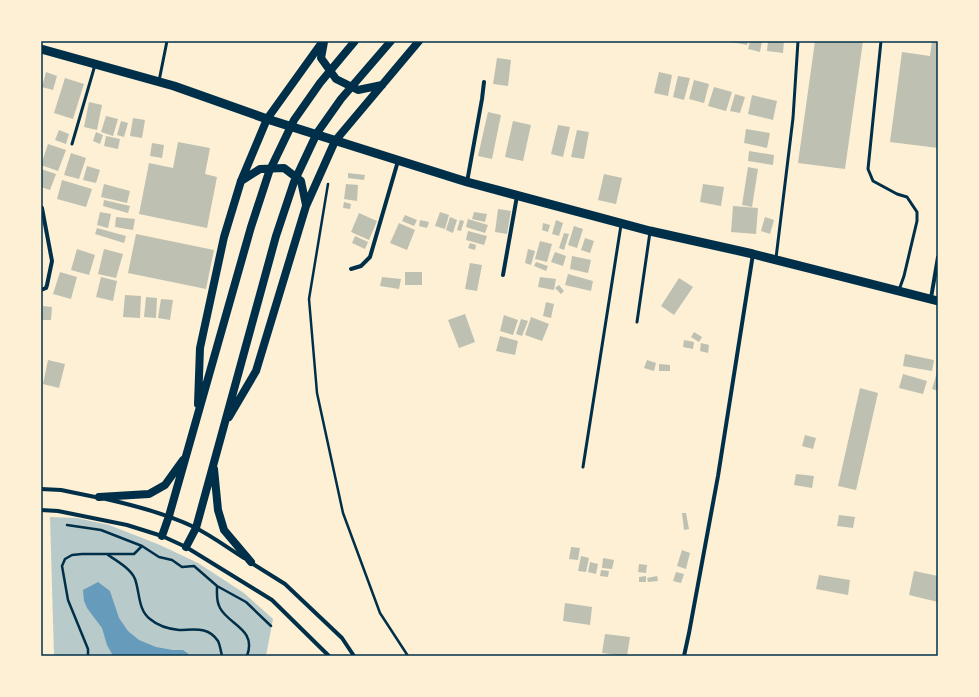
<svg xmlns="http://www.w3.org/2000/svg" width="979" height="697" font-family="Arial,sans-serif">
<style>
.green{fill:#b9caca}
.water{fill:#669bbc}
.building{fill:#bec0b2}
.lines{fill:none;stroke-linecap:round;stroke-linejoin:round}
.path{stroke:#003049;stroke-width:2.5}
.service{stroke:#003049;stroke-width:3}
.minor{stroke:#003049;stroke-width:4}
.secondary{stroke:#003049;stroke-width:8}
.primary{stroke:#003049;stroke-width:9}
.neatline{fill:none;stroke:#003049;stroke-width:1.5}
</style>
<rect width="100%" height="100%" fill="#fdf0d5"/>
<path class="green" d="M50 517 77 518 109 525 160 545 198 563 244 593 273 619 266 656H54Z"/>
<path class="water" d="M98 582 110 591 119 618 128 631 139 640 156 647 173 650H183L191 656H113L107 645 102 628 87 608 84 601 83 590Z"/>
<path class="building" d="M726 41H748L747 45Z
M750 41H762L760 52 748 49Z
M768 41H784L783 53 767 51Z
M815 41H863L845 169 798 163Z
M932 41H938V148L890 142 902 52 930 56Z
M497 58 511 60 508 86 493 84Z
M46 72 57 76 53 90 42 87Z
M659 72 672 75 668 96 654 93Z
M678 76 690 78 684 100 673 97Z
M65 78 84 84 73 119 54 113Z
M694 80 709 84 704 103 689 99Z
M714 87 732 92 726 111 708 106Z
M735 94 745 97 740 113 730 111Z
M752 95 777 101 773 120 748 114Z
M89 102 102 105 97 130 84 127Z
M488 112 501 115 492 159 478 156Z
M106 116 118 119 113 136 101 132Z
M133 118 145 120 142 138 130 136Z
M121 121 128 123 124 137 117 135Z
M513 121 531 125 523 161 505 157Z
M558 125 570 127 563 157 551 154Z
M746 129 770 133 767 148 744 143Z
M59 130 69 134 66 144 55 140Z
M577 130 589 132 584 159 571 157Z
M96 132 103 135 100 144 93 141Z
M106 136 120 139 118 149 104 146Z
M178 142 210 148 205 174 217 177 207 228 139 214 149 163 173 168Z
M152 143 164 145 162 158 150 156Z
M48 144 66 150 58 171 41 165Z
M749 151 774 155 773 165 748 161Z
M71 153 86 158 79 179 64 175Z
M87 166 100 170 96 183 83 180Z
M748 167 758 169 752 207 742 205Z
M41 169 56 174 50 190 41 187Z
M348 173 365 175 364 180 348 178Z
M604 174 622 178 616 204 598 200Z
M62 180 92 189 86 207 57 199Z
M104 184 130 191 127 203 101 197Z
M346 184 358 185 357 201 344 199Z
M703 184 724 187 721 206 700 202Z
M104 200 130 206 128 213 103 206Z
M344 202 351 204 350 209 343 208Z
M733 206 758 208 756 234 731 232Z
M498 209 511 211 507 234 495 232Z
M100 212 111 214 108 228 97 225Z
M440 212 449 215 445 229 435 226Z
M474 212 487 214 485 222 472 219Z
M359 213 377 221 369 240 351 232Z
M405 215 417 220 414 226 402 221Z
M116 217 135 219 133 230 115 227Z
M450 217 457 220 453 233 446 230Z
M765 217 774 220 770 234 761 231Z
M468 219 488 225 485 233 466 227Z
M420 220 429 222 427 228 419 226Z
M460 220 464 221 461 231 457 230Z
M556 220 563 223 559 236 552 234Z
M399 223 415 230 407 250 390 243Z
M543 223 550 225 548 232 542 230Z
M574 226 583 229 577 248 568 245Z
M97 228 126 236 124 243 95 234Z
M468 231 487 236 484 245 466 240Z
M564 233 569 234 564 250 559 248Z
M136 234 214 250 206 289 128 273Z
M355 236 368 242 365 249 352 243Z
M585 238 594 241 590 253 581 250Z
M540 241 552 244 547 262 535 259Z
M470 243 476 245 475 250 468 248Z
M77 249 95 255 89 275 71 270Z
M104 249 123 254 116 278 98 274Z
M528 249 535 251 531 265 525 263Z
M555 252 566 256 563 266 551 262Z
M572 256 591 260 588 273 570 269Z
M536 262 548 266 546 271 534 266Z
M470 263 482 265 477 291 465 289Z
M60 272 77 277 71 299 53 294Z
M405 272H422V285H405Z
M568 274 593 281 591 291 565 285Z
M101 277 117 281 113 301 96 297Z
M382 277 401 279 399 289 380 286Z
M540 277 556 279 554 290 538 287Z
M679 278 693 287 674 315 661 306Z
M559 285 564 291 561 294 555 288Z
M125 295 141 296 140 318 123 317Z
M146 297 157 298 156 318 144 317Z
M161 299 173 300 170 320 158 318Z
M546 302 554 304 551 318 543 316Z
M43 306 52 307 51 320H42Z
M465 314 475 342 459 348 448 320Z
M504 315 518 320 513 335 500 331Z
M531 317 549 324 542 341 525 335Z
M521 319 528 321 522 336 516 334Z
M694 332 702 337 699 342 691 337Z
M500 336 518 341 515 355 496 351Z
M684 340 694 342 693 349 683 347Z
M701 343 709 345 708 353 700 351Z
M905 354 934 360 932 371 903 366Z
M48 360 65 364 59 388 43 384Z
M647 360 656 363 654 371 644 368Z
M659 364 670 365V371H659Z
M938 369V391L932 389Z
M903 374 927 381 923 394 899 388Z
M860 388 878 393 856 490 838 486Z
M805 435 816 438 813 449 802 446Z
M796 474 814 476 812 488 794 485Z
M682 513H686L689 529 684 530Z
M839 515 855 517 853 528 837 526Z
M571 547 580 548 578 560 569 559Z
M682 550 690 553 686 569 677 566Z
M581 556 589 558 586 572 578 571Z
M603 558 614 560 612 569 602 568Z
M590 562 598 564 596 574 588 572Z
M639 564 647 565 646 573 638 572Z
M601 570 609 571 608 577 600 576Z
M914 571 938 576V602L909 595Z
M676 572 684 574 681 583 673 581Z
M819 575 850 580 848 595 816 589Z
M646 576V582H639V577Z
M657 576 658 581 648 582 647 578Z
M565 603 592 607 590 625 563 621Z
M605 634 630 637 627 656 602 653Z"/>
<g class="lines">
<path class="path" d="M328 184 309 299 317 393 343 513 380 613 408 656
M67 525 101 530 142 546 159 557 172 560 182 567 194 566 217 586 246 602 271 626
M108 555C117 561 131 569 135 579 140 593 138 610 150 619 157 625 169 629 179 630 194 630 208 626 218 641 220 645 221 652 222 656
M217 586C217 594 216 601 220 608 229 625 257 629 247 656
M88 656V649L68 600 62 566 65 559 72 555 82 554H134L142 546"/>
<path class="service" d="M881 41 868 169 873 181 897 194 907 197 917 212V221L904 276 899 290
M159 81 167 41
M72 144 95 65
M776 258 793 118 798 41
M637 322 650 232
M583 467 621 225"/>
<path class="minor" d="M467 182 482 99 484 82
M41 207 42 208 52 261 47 285 46 288 41 290
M351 269 361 266 370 257 398 161
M503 275 517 196
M931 298 938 257
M41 489 61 490 100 498
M106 499C137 506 167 514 194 527 212 536 228 548 244 558
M41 510 58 511 127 525 162 536 186 547 272 600 329 656
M250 562 285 584 342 638 354 656
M684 656 689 633 718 476 753 254"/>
<path class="secondary" d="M324 42 321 58 336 79 358 90 382 85
M241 181 260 169 284 168 301 181 306 205
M198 404 200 348 224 237 241 181 267 119 323 41
M229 417 256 371 306 206 335 141 419 41
M214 469 218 510 224 530 251 562
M99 497 149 494 165 485 183 460
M162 536 169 516 251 227 269 172 294 120 320 83 355 41
M186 547 196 528 276 236 294 182 317 133 341 99 391 41"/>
<path class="primary" d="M41 49 174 86 267 119 467 182 650 231 753 254 938 301"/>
</g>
<rect width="979" height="697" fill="none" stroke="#fdf0d5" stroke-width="84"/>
<rect x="42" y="42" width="895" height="613" class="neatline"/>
</svg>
